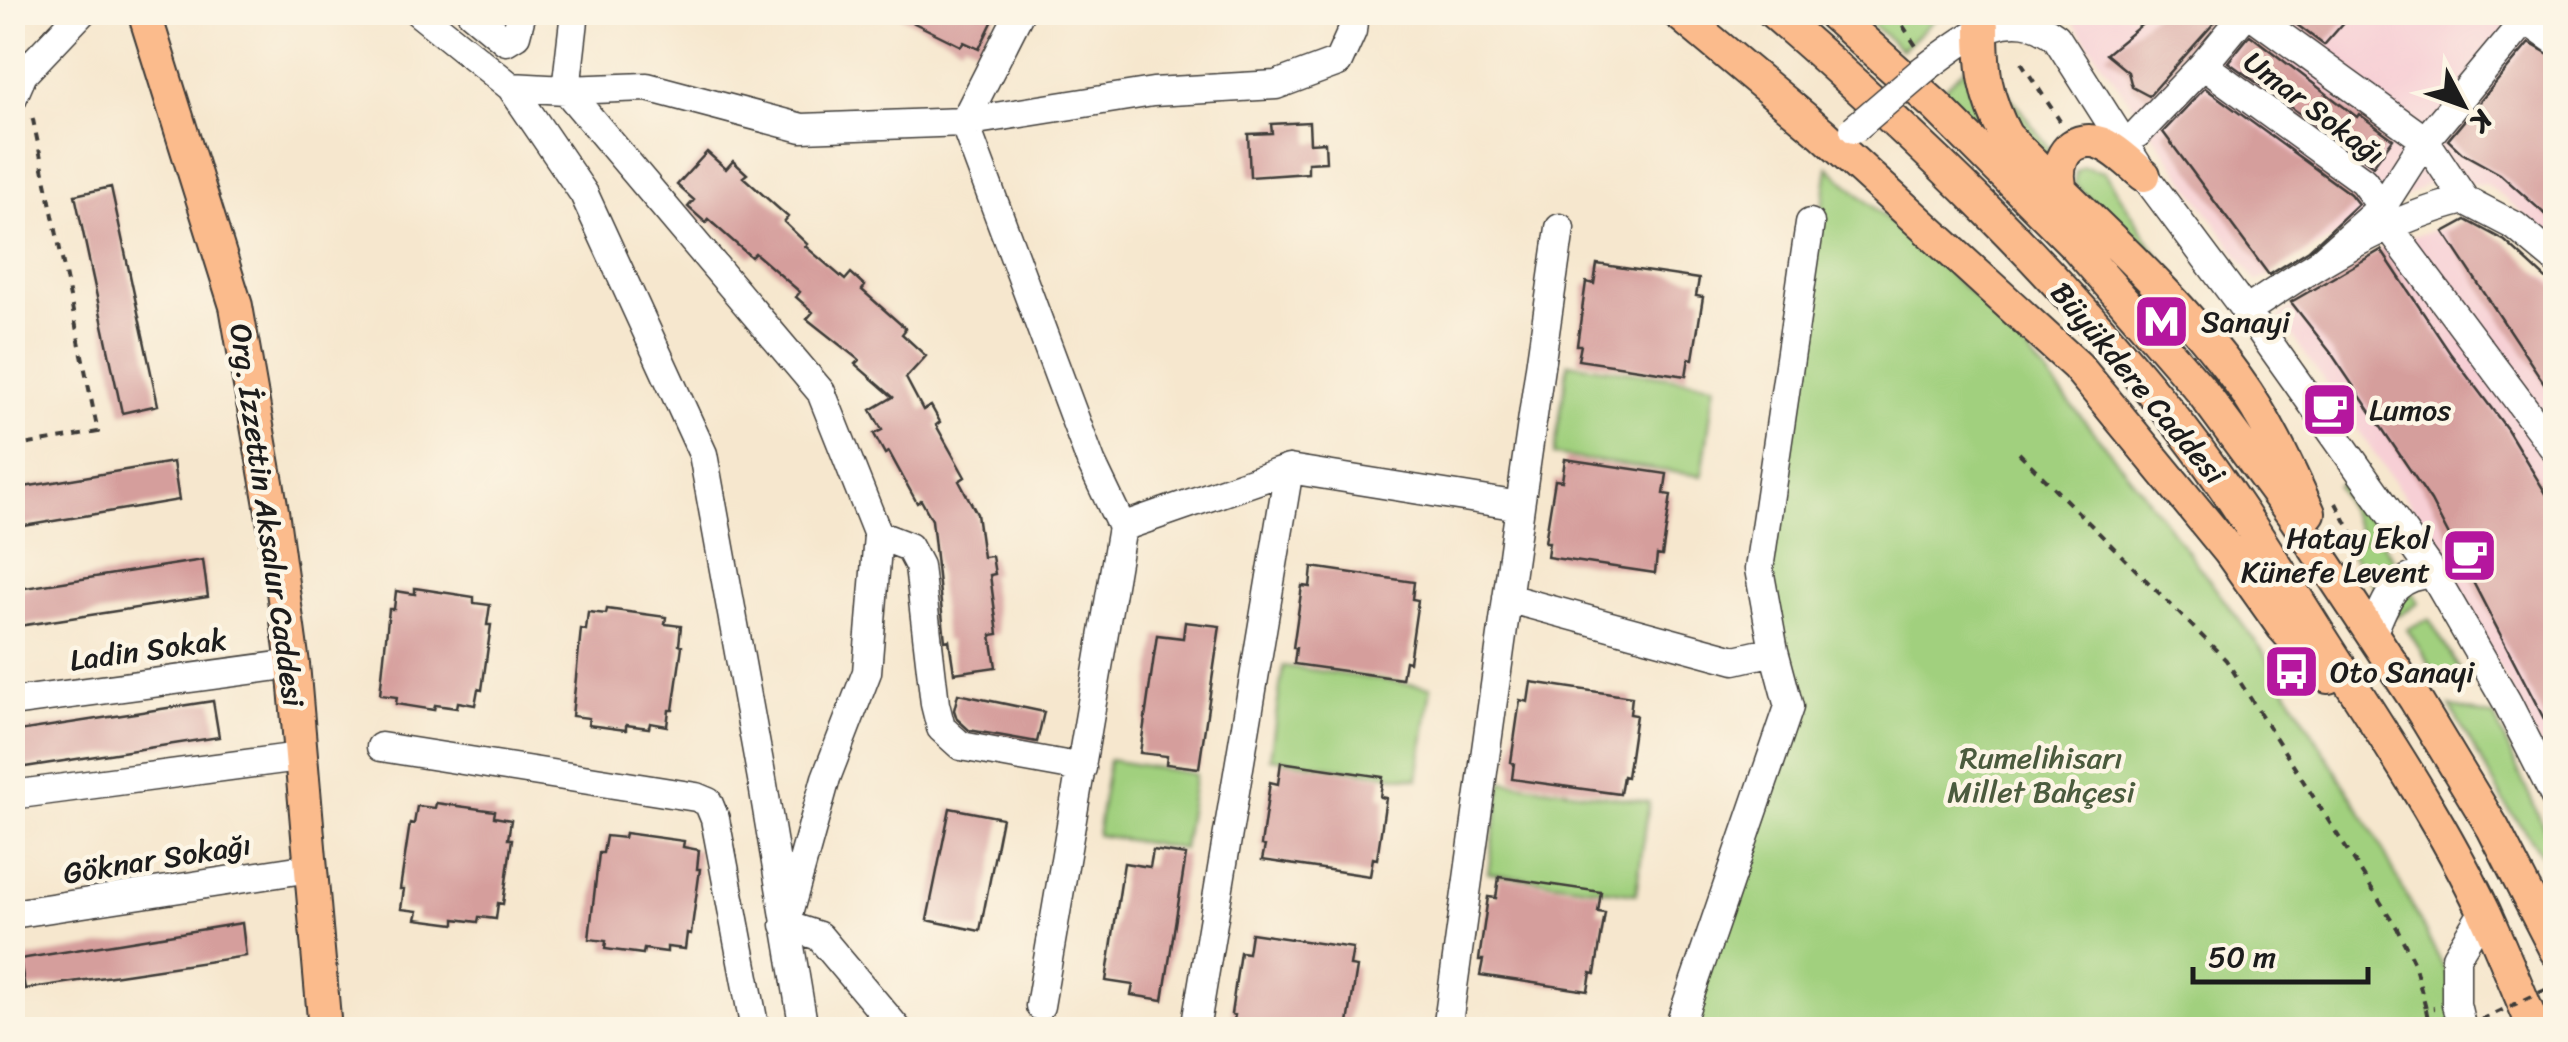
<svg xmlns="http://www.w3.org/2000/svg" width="2568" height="1042" font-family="Sriracha,sans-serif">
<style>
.built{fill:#f7cfd5}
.green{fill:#a1d07e;stroke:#5e764d;stroke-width:2.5}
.building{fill:#d59e9c}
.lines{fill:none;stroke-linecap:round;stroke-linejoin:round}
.minor-casing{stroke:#3d3a37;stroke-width:31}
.major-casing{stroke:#3d3a37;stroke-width:36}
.path{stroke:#3d3a37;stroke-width:4;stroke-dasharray:8 8;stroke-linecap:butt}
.minor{stroke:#fff;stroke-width:28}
.major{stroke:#fbbb8c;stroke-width:32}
.minor-bridge-casing{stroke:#3d3a37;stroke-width:31;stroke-linecap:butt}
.path-bridge{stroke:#3d3a37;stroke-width:4;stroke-dasharray:8 8;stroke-linecap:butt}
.minor-bridge{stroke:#fff;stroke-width:28}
.labels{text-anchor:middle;stroke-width:9;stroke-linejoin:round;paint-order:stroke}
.street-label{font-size:30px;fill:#1c1c1c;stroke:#fcf5e5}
.poi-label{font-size:30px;fill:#1c1c1c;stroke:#fcf5e5;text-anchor:start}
.park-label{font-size:30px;fill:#4b5b3e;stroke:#fcf5e5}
</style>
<rect width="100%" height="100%" fill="#fcf5e5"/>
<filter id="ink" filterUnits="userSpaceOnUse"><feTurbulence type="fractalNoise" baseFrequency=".01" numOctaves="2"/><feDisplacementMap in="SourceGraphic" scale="20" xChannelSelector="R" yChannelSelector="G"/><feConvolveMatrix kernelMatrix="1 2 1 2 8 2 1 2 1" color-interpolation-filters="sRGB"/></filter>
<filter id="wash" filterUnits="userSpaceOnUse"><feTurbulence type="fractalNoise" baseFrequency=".0048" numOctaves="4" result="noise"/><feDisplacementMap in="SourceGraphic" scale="40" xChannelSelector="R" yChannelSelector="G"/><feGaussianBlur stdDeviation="2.25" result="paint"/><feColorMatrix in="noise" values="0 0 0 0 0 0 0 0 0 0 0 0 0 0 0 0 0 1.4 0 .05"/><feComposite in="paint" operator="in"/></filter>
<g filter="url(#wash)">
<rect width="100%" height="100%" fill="#f6e7ce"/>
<path class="built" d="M2067 13H2555V240L2488 185 2434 180 2257 282Z
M2466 222 2555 283V779L2434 539 2279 317 2392 241Z"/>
<path class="green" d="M1860 13H1942L1901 50Z
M1967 66C1968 128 2018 173 2054 219L1937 95Z
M1998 80 2050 149 2040 164 2016 138Z
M1828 167 2003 322 2138 486 2264 653 2375 835 2471 1020 2490 1029 1684 1030 1799 704 1769 571Z
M2083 167 2105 172 2187 300 2074 183 2076 171Z
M1568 363 1715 384 1702 476 1554 455Z
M2346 481 2419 603 2397 616 2347 549 2363 540 2337 486Z
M2429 619 2466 680 2435 673 2407 629Z
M1283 666 1431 687 1418 779 1270 758Z
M2450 706 2494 717 2554 850 2552 867 2509 810Z
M1109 760 1195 774 1183 849 1097 835Z
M1502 781 1649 802 1636 894 1488 873Z"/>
<g id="blocks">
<path class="building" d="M892 12H997L979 49 964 42 961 46Z
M2157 12 2223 13 2149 96 2132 87 2128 72 2106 54Z
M2280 12H2353L2324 45Z
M2250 35 2357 117 2359 114 2393 139 2373 166 2228 62Z
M2529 43 2556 58V224L2500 174 2462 153 2448 140Z
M2205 88 2350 194 2358 204 2309 250 2269 275 2163 132Z
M1309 122 1310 143 1325 142 1326 162 1308 163V173L1250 177 1248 134 1272 133 1271 124Z
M707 152 726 169 733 161 747 174 743 177 788 217 784 222 807 244 805 246 845 280 851 273 865 286 862 290 906 329 902 334 926 356 906 378 923 410 931 406 940 422 936 425 965 477 959 481 977 514 983 557 992 556 995 574 990 575 998 634 991 635 996 667 954 673 949 640 945 641 932 520 921 500 917 503 889 452 885 454 874 434 882 430 871 410 893 397 855 364 859 360 807 319 813 312 796 297 800 292 755 253 751 257 708 219 706 223 688 207 694 200 677 185Z
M111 187 158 405 122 413 75 195Z
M2466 220 2505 241 2556 288V401L2444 232Z
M2381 250 2450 353 2507 429 2556 510V742L2431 501 2331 353 2291 302Z
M1597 264 1699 279 1696 296 1703 297 1693 359 1689 358 1686 376 1578 360 1581 345H1577L1586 282 1594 284Z
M1565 459 1667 474 1664 494 1671 495 1662 556 1657 555 1655 573 1547 557 1549 542H1545L1555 480 1562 481Z
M173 462 179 500 12 528V489Z
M203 560 208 597 12 627V590Z
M1312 567 1414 582 1412 599 1418 600 1409 662 1405 661 1402 679 1294 664 1296 648H1293L1302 586 1310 587Z
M415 588 474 597V603L490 605 487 625H491L482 690 478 689 475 705 458 702 457 708 435 705 434 710 396 704 397 697 380 695 389 609H394L396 591 415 594Z
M607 609 666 617 665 624 681 626 679 645 682 646 673 710H669L667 726 650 723 649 728 626 725V730L588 725 589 718 572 716 581 629 586 630 588 612 606 614Z
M1185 622 1220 626 1199 768 1166 764 1167 756 1140 753 1157 635 1183 638Z
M1531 682 1632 697 1630 714 1636 715 1627 777 1623 776 1620 794 1512 779 1514 763 1511 762 1520 700 1528 702Z
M958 694 1044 712 1037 742 969 730 957 719 954 710Z
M213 701 219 737 12 769V732Z
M1281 762 1383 777 1380 797 1386 798 1377 859 1373 858 1370 876 1262 860 1265 846 1261 845 1270 782 1278 784Z
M436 803 495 811 494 817 511 820 508 839H512L503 904 498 903 496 919 479 917 478 922 455 919V924L416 919 418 911 401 909 404 889H400L410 823 414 824 417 806 435 808Z
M950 808 1002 818 980 931 927 920Z
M625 833 684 841 683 847 699 850 697 869H700L691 934 687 933 685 949 667 947V952L644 949 643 954 605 949 606 941 589 939 599 853H603L606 836 624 838Z
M1153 850 1186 855 1163 1000 1131 995 1133 985 1106 981 1124 863 1150 867Z
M1499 877 1601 892 1598 912 1605 913 1595 974 1591 973 1588 991 1480 975 1483 960H1479L1488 897 1496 898Z
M242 923 246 956 25 989 20 959Z
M1251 933 1353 948 1350 966 1357 967 1347 1030H1232L1235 1015 1231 1014 1240 952 1248 953Z"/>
</g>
</g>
<g filter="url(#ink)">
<use href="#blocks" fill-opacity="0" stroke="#3d3a37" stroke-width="2.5"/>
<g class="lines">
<defs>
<path id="minor" d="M418 12 511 87 584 194 703 454 762 779 804 1030
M471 12 506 41 516 35 522 12
M575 12 566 90 821 392 878 535 867 672 826 778 785 925 819 936 898 1030
M1020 12 964 122 1091 462 1122 527 1289 469 1520 506 1447 1030
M2248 12 2425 140 2382 207 2323 259
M2526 20 2556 41
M2203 65 2363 181 2382 207
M1923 70C1965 39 2008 0 2056 37L2144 175 2257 326 2433 574 2507 702 2556 799
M511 87 566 90 647 87 802 128 964 122 1153 92 1276 85 1338 62 1352 31 1354 12
M12 99 23 74 82 12
M2138 133 2203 65 2247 12
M2465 200 2425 140 2532 12
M2390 229 2556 451
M2255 305C2319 262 2388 218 2465 200L2515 226 2556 260
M1520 506 1560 228
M878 535 909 547 919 566 935 704 941 728 961 746 1082 768
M1507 598 1735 660 1774 651
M2372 634C2387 601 2391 575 2433 574
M12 702 293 664
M381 747 696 797 708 802 715 819 755 1030
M12 795 299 757
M12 914 310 868
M1040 1006 1122 527
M1195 1030 1289 469
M1678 1030 1789 707 1774 651 1759 569 1810 223
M2462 1030 2456 1004V957L2484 911"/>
<path id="major" d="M144 12 236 306 272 511 293 664 325 1030
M1677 12 1822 133 2077 366 2229 551 2283 627 2328 677
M1773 12C1920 139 2062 276 2182 429 2232 493 2274 563 2317 631 2375 722 2437 813 2484 911 2502 950 2518 990 2535 1030
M1831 12 1936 106 2076 246 2200 389 2293 515 2415 699 2493 828 2556 951
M1982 27C1982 70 1985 97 2006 136 2083 215 2172 289 2237 379 2267 420 2288 467 2309 513
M2063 194C2053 173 2061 140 2090 141 2109 141 2129 163 2144 175"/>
</defs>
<use href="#minor" class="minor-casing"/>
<use href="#major" class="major-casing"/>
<path class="path" d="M1894 12 1916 46
M2021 62 2060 121
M12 447 98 432 32 115
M2019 453 2226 660 2397 928 2414 963 2426 1009 2434 1008
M2336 503 2359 547
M2426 1009 2430 1030"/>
<use href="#minor" class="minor"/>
<use href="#major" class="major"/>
<defs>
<path id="minor-bridge" d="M1854 129 1923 70"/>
</defs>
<use href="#minor-bridge" class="minor-bridge-casing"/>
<path class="path-bridge" d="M2481 1020 2556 985"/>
<use href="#minor-bridge" class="minor-bridge"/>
</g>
</g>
<defs>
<symbol id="metro-square" viewBox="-11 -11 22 22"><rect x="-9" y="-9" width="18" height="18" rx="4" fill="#b5179e" stroke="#fcf5e5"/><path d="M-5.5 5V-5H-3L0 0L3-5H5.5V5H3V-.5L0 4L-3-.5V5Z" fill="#fff"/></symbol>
<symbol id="cafe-square" viewBox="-11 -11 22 22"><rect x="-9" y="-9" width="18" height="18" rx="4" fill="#b5179e" stroke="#fcf5e5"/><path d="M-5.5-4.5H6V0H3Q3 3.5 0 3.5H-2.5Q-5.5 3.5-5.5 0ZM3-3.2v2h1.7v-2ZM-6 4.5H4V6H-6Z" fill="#fff"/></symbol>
<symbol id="bus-square" viewBox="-11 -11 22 22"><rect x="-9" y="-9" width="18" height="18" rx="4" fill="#b5179e" stroke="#fcf5e5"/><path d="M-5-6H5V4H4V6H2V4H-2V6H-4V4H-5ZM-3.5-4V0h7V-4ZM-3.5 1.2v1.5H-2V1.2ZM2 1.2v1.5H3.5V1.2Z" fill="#fff"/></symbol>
</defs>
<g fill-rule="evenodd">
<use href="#metro-square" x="2130" y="290" width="63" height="63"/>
<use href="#cafe-square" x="2298" y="378" width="63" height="63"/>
<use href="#cafe-square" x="2438" y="524" width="63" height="63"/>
<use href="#bus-square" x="2260" y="640" width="63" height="63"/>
</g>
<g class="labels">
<g class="street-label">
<text transform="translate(2314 108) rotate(37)" y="10">Umar Sokağı</text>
<text transform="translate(2138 383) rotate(50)" y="10">Büyükdere Caddesi</text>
<text transform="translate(267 515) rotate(82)" y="10">Org. İzzettin Aksalur Caddesi</text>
<text transform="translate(148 650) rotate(-8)" y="10">Ladin Sokak</text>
<text transform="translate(157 859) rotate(-9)" y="10">Göknar Sokağı</text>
</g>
<g class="poi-label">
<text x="2201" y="332">Sanayi</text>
<text x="2369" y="420">Lumos</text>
<text x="2430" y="548" text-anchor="end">Hatay Ekol<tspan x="2430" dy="34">Künefe Levent</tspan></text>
<text x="2330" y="682">Oto Sanayi</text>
</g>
<g class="park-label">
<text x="2041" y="768">Rumelihisarı<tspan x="2041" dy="34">Millet Bahçesi</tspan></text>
</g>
</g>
<rect width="2568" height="1042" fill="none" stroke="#fcf5e5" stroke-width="50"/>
<g transform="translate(2463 105) rotate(131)" stroke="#fcf5e5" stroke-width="8" paint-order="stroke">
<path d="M0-8L18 38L0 25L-18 38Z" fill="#1c1c1c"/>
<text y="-15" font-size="28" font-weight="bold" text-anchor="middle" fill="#1c1c1c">K</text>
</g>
<path d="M2193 967v15h175v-15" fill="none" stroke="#1c1c1c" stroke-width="5"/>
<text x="2208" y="967" font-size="30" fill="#1c1c1c" stroke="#fcf5e5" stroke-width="8" paint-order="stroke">50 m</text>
</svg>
